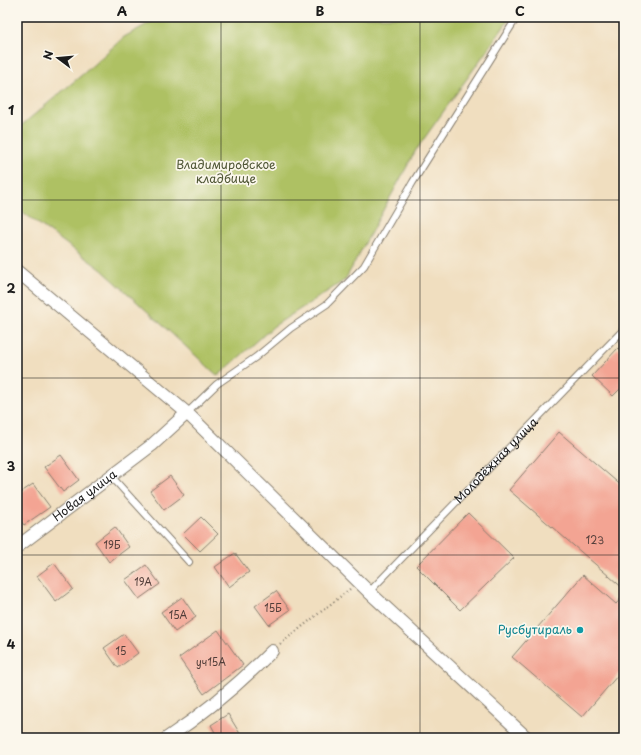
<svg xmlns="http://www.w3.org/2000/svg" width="641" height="755" font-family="'Playpen Sans',sans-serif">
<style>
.green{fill:#aec164;stroke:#656e40}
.building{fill:#f3a493}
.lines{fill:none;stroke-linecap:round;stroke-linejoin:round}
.lane-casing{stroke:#867d6e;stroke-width:8}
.street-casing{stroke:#867d6e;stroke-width:14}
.path{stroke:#867d6e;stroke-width:2.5;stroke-dasharray:1 3;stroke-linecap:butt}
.lane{stroke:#fff;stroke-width:6}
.street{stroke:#fff;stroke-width:12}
.grid{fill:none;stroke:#1c1c1c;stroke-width:1;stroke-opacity:0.55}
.culture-dot{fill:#0f9aa8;stroke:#fbf7ec;stroke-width:1.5}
.labels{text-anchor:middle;stroke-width:3.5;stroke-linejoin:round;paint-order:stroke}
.number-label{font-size:10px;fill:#523e3a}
.park-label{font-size:12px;fill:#4f5635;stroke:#fbf7ec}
.street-label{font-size:12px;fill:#1c1c1c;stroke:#fbf7ec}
.culture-label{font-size:12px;fill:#0d838f;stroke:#fbf7ec;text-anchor:end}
.neatline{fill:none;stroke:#1c1c1c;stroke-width:1.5}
.grid-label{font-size:13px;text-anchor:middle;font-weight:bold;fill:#1c1c1c}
</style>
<rect width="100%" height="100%" fill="#fbf7ec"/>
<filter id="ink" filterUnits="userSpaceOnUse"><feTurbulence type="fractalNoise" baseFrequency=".025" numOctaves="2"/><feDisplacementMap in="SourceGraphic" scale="8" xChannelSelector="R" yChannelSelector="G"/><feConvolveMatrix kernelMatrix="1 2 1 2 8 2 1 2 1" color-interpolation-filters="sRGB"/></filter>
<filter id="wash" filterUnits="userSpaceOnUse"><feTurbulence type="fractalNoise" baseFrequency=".012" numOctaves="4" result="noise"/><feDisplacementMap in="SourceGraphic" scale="16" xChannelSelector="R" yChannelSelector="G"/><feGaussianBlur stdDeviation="0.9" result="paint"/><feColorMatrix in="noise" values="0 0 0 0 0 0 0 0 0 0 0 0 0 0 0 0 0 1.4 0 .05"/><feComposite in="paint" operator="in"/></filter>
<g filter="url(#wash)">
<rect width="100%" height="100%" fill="#f0debf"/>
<path class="green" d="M160 17H503L508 21 416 150 345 280 274 326 218 376 102 270 17 208V129L83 74 124 37Z"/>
<g id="blocks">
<path class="building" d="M618 348 624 353V385L613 396 592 376Z
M559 432 624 488V589L509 490Z
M61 455 79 480 63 492 44 467Z
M170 476 184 495 164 510 150 491Z
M33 484 50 507 24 525 17 516V495Z
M468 513 514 558 460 610 416 566Z
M201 517 218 534 200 551 183 534Z
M115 527 129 547 109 562 95 542Z
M235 553 249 572 229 587 215 567Z
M54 563 73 589 56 602 37 576Z
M146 565 160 584 139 599 125 580Z
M583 575 616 604 624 595V668L582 717 512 657Z
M276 591 290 610 269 625 255 606Z
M182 597 196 617 175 632 161 612Z
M218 630 243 665 204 694 179 658Z
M124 634 138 653 118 668 104 648Z
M228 714 242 737 240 738H218L211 725Z"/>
</g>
</g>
<g filter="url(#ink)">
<use href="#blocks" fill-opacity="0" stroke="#867d6e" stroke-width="1"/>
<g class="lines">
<defs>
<g id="lane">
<path d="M187 413 217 384 256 357 291 328 327 304 364 266 413 182 517 17"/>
<path d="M111 476 189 562"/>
<path id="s1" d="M369 592 624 329"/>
</g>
<g id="street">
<path d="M17 271 187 413 369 592 527 738"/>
<path id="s2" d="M17 547 152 445 187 413"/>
<path d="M167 738C205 713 240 683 272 651"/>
</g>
</defs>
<use href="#lane" class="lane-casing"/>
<use href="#street" class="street-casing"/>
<path class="path" d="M280 644 350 589"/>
<use href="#lane" class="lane"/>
<use href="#street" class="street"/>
</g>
</g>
<path class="grid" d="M221 17V738M420 17V738M17 200H624M17 378H624M17 555H624"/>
<circle class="culture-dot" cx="580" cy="630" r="4"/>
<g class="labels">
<g class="number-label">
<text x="595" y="544">123</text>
<text x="112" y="549">19Б</text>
<text x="143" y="586">19А</text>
<text x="273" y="612">15Б</text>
<text x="178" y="619">15А</text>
<text x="121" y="655">15</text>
<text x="211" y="666">уч15А</text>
</g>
<g class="park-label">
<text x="226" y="169">Владимировское<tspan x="226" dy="14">кладбище</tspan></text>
</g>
<g class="street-label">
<text dy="4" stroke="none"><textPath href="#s1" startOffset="183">Молодёжная улица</textPath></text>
<text dy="4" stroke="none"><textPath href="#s2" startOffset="85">Новая улица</textPath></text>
</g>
<g class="culture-label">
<text x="572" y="634">Русбутираль</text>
</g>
</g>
<rect width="641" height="755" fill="none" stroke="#fbf7ec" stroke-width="44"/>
<g transform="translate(58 58) rotate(286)" stroke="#fbf7ec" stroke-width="3" paint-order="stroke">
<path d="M0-3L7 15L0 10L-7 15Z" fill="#1c1c1c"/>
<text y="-6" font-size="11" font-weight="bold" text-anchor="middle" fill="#1c1c1c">N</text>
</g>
<rect x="22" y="22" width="597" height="711" class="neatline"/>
<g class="grid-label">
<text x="122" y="16">A</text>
<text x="320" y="16">B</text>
<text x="520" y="16">C</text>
<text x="11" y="115">1</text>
<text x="11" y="293">2</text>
<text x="11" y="471">3</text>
<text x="11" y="649">4</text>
</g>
</svg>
